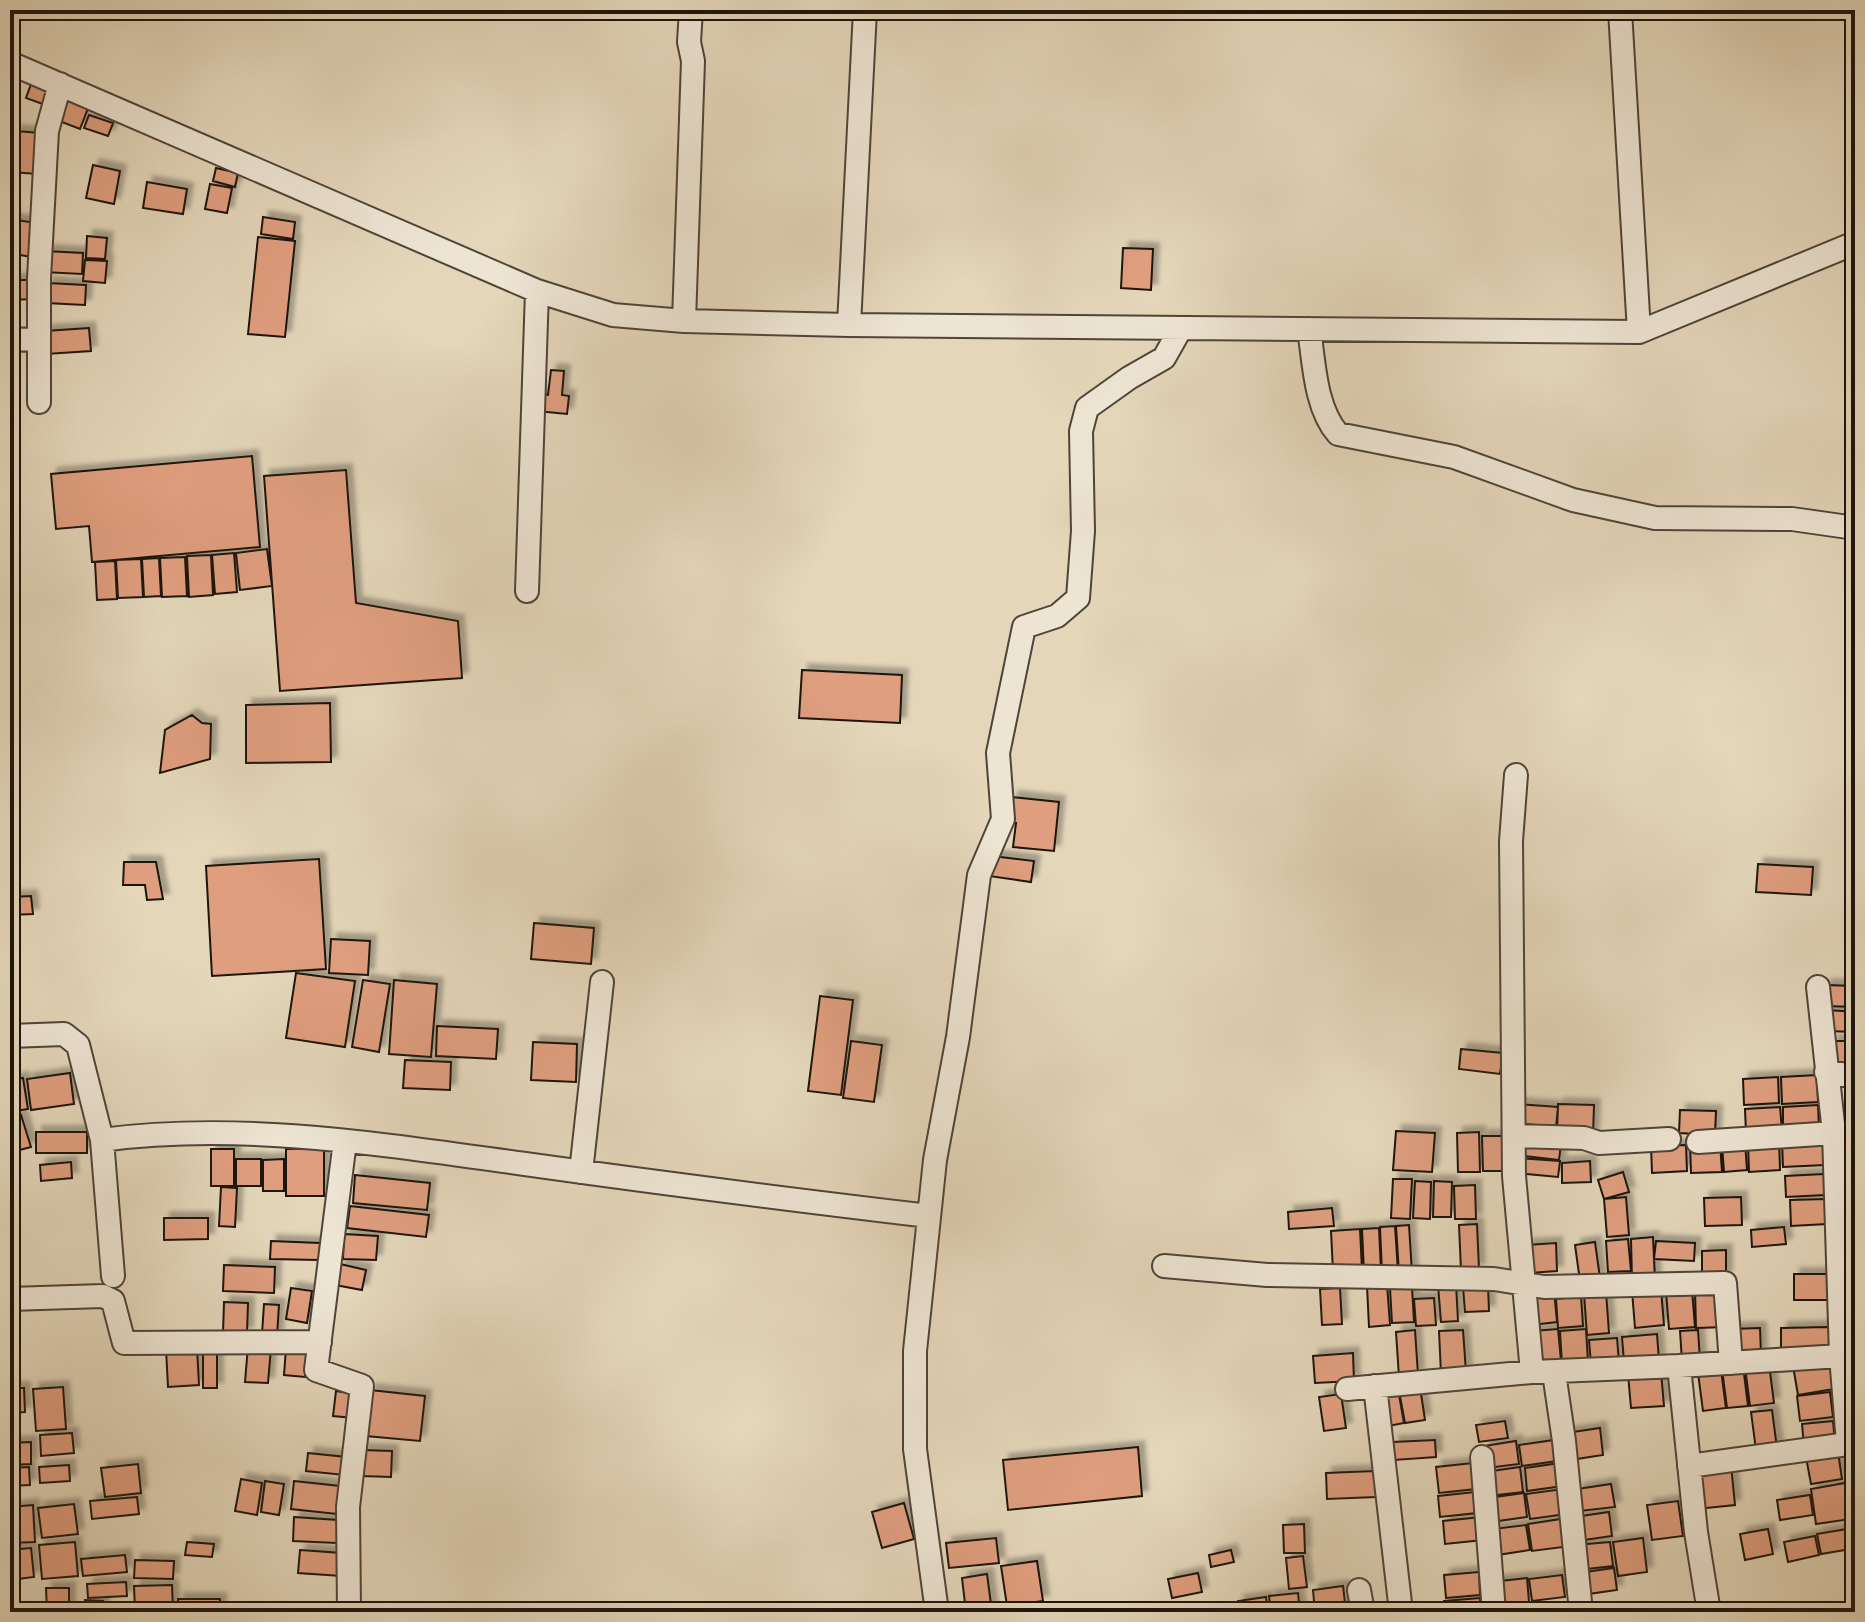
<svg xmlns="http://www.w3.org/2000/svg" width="1865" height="1622" font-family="'IM FELL English',serif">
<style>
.building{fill:#df9e7e;stroke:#1e140e;stroke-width:2;filter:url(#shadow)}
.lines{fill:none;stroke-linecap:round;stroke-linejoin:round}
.minor-casing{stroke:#4f4439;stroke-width:26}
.minor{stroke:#ede4d2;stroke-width:22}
</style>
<defs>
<filter id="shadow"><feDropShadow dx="6" dy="-6" stdDeviation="2" flood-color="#0004"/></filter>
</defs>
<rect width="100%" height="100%" fill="#e3d6b9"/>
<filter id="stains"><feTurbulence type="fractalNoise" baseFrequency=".0025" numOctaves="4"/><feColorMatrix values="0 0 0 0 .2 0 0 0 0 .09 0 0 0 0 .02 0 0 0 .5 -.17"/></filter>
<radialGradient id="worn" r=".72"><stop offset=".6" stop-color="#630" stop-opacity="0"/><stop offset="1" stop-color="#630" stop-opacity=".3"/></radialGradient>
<path class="building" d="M31 84 53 91 48 106 26 98Z
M62 98 88 108 80 129 54 119Z
M89 115 113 123 108 136 84 128Z
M15 131 41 133 37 174 11 172Z
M93 165 120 171 114 204 86 198Z
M216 168 238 173 235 187 213 181Z
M147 182 187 189 183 214 143 208Z
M210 184 232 188 227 213 205 209Z
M263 217 295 222 293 239 261 234Z
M10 219 36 223 31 257 10 253Z
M87 236 107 238 105 259 86 258Z
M258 237 295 241 285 337 248 334Z
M1123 248 1153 249 1151 290 1121 288Z
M45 251 83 253 82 274 43 272Z
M85 260 107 261 105 283 83 281Z
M10 280H34V299L10 300Z
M47 283 86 285 85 305 46 303Z
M89 328 91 351 46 354 45 331Z
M551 370 564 371 562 395 569 396 567 414 537 411 539 394 548 395Z
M252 456 260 547 92 562 89 526 56 529 51 474Z
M346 470 356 603 458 621 462 678 280 691 264 476Z
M267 549 272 586 240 590 236 553Z
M234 553 237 592 215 594 212 555Z
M211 555 213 595 189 597 187 556Z
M185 557 187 596 162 597 160 558Z
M159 558 161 596 144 597 142 559Z
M141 559 143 597 118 598 116 560Z
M115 561 117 599 97 600 95 562Z
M802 670 902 675 900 723 799 718Z
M330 703 331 762 246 763V705Z
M192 715 202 723 211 724 210 759 160 773 165 730Z
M1012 797 1059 802 1054 851 1013 847 1016 823H1009Z
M992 856 1034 861 1031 882 989 876Z
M319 859 326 969 212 976 206 866Z
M124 862H156L163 899 147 900 145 885H123Z
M1758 864 1813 867 1811 895 1756 892Z
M31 896 33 914 10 915V897Z
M534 923 594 928 591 964 531 959Z
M331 939 370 941 368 975 329 973Z
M296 973 355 981 345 1047 286 1038Z
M363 980 390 984 379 1052 352 1047Z
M394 980 437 984 431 1057 389 1054Z
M1825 985 1855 986V1007L1824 1006Z
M820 996 853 1000 841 1095 808 1091Z
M1828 1010 1855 1012V1032L1827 1031Z
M437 1026 498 1029 496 1059 436 1056Z
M851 1041 882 1045 874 1102 843 1098Z
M1832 1041H1855V1067H1832Z
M533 1042 577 1044 576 1082 531 1080Z
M1461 1049 1503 1053 1500 1074 1459 1069Z
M405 1060 451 1062 450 1090 403 1088Z
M70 1073 74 1104 31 1110 27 1079Z
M1817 1075 1818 1102 1782 1104 1781 1077Z
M1778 1077 1779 1103 1744 1105 1743 1079Z
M23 1078 28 1109 10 1112V1080Z
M1517 1104 1558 1107 1556 1127 1516 1123Z
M1558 1104 1594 1105 1593 1136 1557 1134Z
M1818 1105 1819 1128 1783 1130V1107Z
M1780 1107 1782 1131 1746 1133 1745 1109Z
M1680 1110 1716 1111 1715 1135 1679 1133Z
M21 1115 31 1147 12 1152 10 1119Z
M1396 1131 1435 1133 1432 1172 1393 1170Z
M36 1132H87V1153H36Z
M1479 1132 1480 1172H1458L1457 1133Z
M1482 1136H1507V1171H1483Z
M1518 1140 1561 1144 1559 1160 1516 1155Z
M1824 1140 1825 1165 1783 1167 1782 1142Z
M1779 1141 1780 1170 1749 1172 1748 1143Z
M1745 1142 1747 1170 1724 1172 1722 1144Z
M1720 1143 1722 1172 1691 1173 1690 1144Z
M1686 1145 1687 1171 1652 1173 1651 1146Z
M324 1148V1196H286V1149Z
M211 1149H234V1186H211Z
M1517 1158 1560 1161 1558 1177 1516 1173Z
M236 1159H261V1186H236Z
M284 1159V1191H263V1160Z
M1590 1161 1591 1182 1562 1183V1163Z
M71 1162 72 1178 41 1181 40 1165Z
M1623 1172 1629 1192 1604 1199 1598 1180Z
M1824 1174 1825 1195 1786 1197 1785 1176Z
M1855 1174V1196H1841L1840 1175Z
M355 1175 430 1183 427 1210 353 1203Z
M1393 1179H1412L1410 1219 1391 1218Z
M1415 1181 1431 1182 1430 1219 1413 1218Z
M1434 1181 1452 1182 1451 1217H1433Z
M1475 1185 1476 1219H1455L1454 1186Z
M221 1187 237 1188 235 1227 219 1226Z
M1626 1197 1629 1235 1607 1237 1604 1199Z
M1741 1197 1742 1225 1705 1226 1704 1198Z
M1826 1199 1827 1224 1791 1226 1790 1200Z
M350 1206 429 1215 426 1237 347 1228Z
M1332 1208 1334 1226 1289 1229 1288 1212Z
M164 1218H208V1239L164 1240Z
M1477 1224 1479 1269 1461 1270 1459 1225Z
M1409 1225 1412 1273H1399L1396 1226Z
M1395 1226 1398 1272 1382 1273 1380 1227Z
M1784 1227 1786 1244 1752 1247 1751 1230Z
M1379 1228 1381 1271 1364 1272 1362 1229Z
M1360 1229 1362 1270 1333 1272 1331 1231Z
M344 1234 378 1236 376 1260 343 1259Z
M1653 1237 1655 1280 1632 1281 1631 1239Z
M1628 1239 1631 1271 1608 1272 1606 1241Z
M271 1241 320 1243 319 1260 270 1259Z
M1656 1241 1695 1243 1694 1261 1654 1259Z
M1595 1242 1600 1278 1580 1281 1575 1245Z
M1556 1243 1557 1271 1529 1273 1527 1245Z
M1855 1244V1278H1844L1843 1245Z
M1726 1250V1277L1702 1278V1251Z
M340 1264 366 1270 362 1290 335 1285Z
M224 1265 275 1267 274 1293 223 1291Z
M1794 1274H1832V1300H1794Z
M1387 1284 1390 1325 1369 1327 1367 1286Z
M1456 1284 1458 1321 1441 1322 1438 1285Z
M1488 1286 1489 1311 1465 1312 1463 1287Z
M1412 1287 1414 1322 1392 1323 1390 1288Z
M291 1288 312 1291 307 1323 286 1319Z
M1340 1288 1342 1324 1322 1325 1320 1289Z
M1661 1289 1664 1325 1635 1328 1632 1291Z
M1724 1289 1726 1327 1696 1328 1695 1290Z
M1692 1290 1695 1327 1669 1329 1666 1292Z
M1554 1291 1557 1322 1532 1325 1529 1293Z
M1606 1292 1609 1333 1587 1335 1584 1294Z
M1581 1296 1583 1326 1558 1328 1556 1299Z
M1434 1298 1436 1325 1416 1326 1414 1299Z
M224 1302 248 1303 247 1333H223Z
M264 1304 279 1305 277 1336 262 1334Z
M1829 1327 1830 1347 1781 1349V1328Z
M1760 1328 1761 1354 1732 1355 1731 1329Z
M1558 1329 1561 1361 1535 1363 1533 1331Z
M1586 1329 1588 1362 1562 1364 1560 1331Z
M1415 1330 1418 1375 1399 1377 1396 1332Z
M1463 1330 1466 1372 1441 1374 1439 1331Z
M1698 1330 1700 1360 1682 1361 1680 1331Z
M1657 1334 1659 1360 1624 1362 1622 1337Z
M1617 1338 1619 1362 1591 1364 1589 1340Z
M248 1346 271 1348 268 1383 245 1382Z
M197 1348 199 1385 168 1387 166 1349Z
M286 1348 307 1349 305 1377 284 1375Z
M203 1350H217V1388H203Z
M1353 1353 1354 1381 1315 1383 1313 1356Z
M1829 1360 1834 1389 1798 1395 1793 1366Z
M1769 1364 1774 1403 1750 1406 1745 1367Z
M1743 1366 1748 1406 1727 1408 1722 1369Z
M1721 1370 1726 1408 1703 1411 1698 1373Z
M1661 1372 1664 1406 1631 1408 1628 1374Z
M63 1387 66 1429 36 1431 33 1389Z
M1420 1387 1425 1420 1405 1423 1399 1391Z
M10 1388H24L25 1412 10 1413Z
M1398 1389 1404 1423 1383 1427 1377 1393Z
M370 1390 425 1396 420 1441 366 1436Z
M336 1391 356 1394 353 1418 333 1416Z
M1830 1392 1833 1417 1800 1421 1797 1396Z
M1341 1394 1346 1428 1324 1431 1319 1397Z
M1772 1410 1777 1448 1756 1450 1751 1412Z
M1505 1421 1508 1438 1479 1442 1476 1425Z
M1833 1421 1835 1443 1804 1446 1802 1424Z
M1600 1428 1603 1455 1570 1460 1566 1433Z
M72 1433 74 1453 41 1456 40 1435Z
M1435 1440 1436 1457 1394 1460 1393 1442Z
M1554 1440 1557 1461 1522 1466 1519 1445Z
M1516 1441 1519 1464 1487 1468 1484 1446Z
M31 1442V1464L10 1465V1443Z
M1138 1447 1142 1496 1008 1510 1003 1460Z
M362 1450 392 1451 391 1477 362 1476Z
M1838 1452 1842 1479 1811 1484 1806 1457Z
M308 1453 346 1457 344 1475 306 1471Z
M1473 1463 1476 1489 1439 1493 1436 1467Z
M1560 1463 1563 1486 1527 1491 1525 1468Z
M138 1464 141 1493 105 1497 101 1468Z
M69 1465 70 1481 40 1483 39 1467Z
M1731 1465 1735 1505 1697 1509 1694 1469Z
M29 1467 30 1485 10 1486V1468Z
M1520 1467 1523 1492 1489 1496 1485 1472Z
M1375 1471 1376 1497 1327 1499 1326 1473Z
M241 1479 262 1483 257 1515 235 1511Z
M265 1481 284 1484 279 1515 261 1512Z
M294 1481 340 1486 337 1514 291 1509Z
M1845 1483 1851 1519 1816 1524 1811 1489Z
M1611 1484 1615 1507 1580 1511 1577 1489Z
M1563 1489 1567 1514 1530 1519 1526 1494Z
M1475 1492 1477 1513 1440 1517 1438 1496Z
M1524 1493 1527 1517 1491 1522 1488 1498Z
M1810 1495 1813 1515 1780 1520 1777 1500Z
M137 1497 139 1514 92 1519 90 1501Z
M1678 1501 1683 1536 1652 1540 1647 1505Z
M904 1503 914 1539 882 1548 872 1512Z
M74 1504 78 1534 42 1538 38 1508Z
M33 1505 35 1542 10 1543V1507Z
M1609 1512 1612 1536 1577 1541 1574 1517Z
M294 1517 338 1520 337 1543 293 1541Z
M1481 1517 1483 1540 1445 1544 1443 1521Z
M1567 1518 1571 1546 1532 1551 1528 1524Z
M1304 1524 1305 1553H1284L1283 1525Z
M1526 1525 1530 1550 1497 1555 1493 1529Z
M1768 1529 1773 1554 1745 1560 1740 1534Z
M1847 1529 1851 1549 1821 1554 1817 1534Z
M1815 1536 1819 1555 1788 1562 1784 1542Z
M996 1538 999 1563 949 1568 946 1543Z
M1643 1538 1647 1572 1618 1576 1613 1542Z
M75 1542 78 1576 42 1579 39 1545Z
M187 1542 214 1544 212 1557 185 1555Z
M1610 1542 1613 1566 1578 1570 1575 1545Z
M31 1548 34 1577 10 1580V1550Z
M300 1550 342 1553 341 1576 298 1573Z
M1231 1550 1234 1562 1211 1567 1209 1555Z
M125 1555 127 1572 83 1576 81 1559Z
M1303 1556 1307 1587 1289 1589 1286 1558Z
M135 1560 174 1561 173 1579 134 1578Z
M1037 1561 1043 1601 1007 1606 1001 1566Z
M1614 1568 1617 1590 1581 1595 1578 1573Z
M1479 1572 1480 1595 1446 1598 1444 1575Z
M1198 1573 1202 1592 1172 1598 1168 1579Z
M987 1574 992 1612H966L962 1578Z
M1562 1575 1565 1597 1532 1601 1529 1579Z
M1527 1578 1529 1602 1494 1605 1492 1582Z
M126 1582 127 1596 88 1598 87 1584Z
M172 1585 173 1609 135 1610 134 1586Z
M1343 1586 1346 1612H1315L1313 1590Z
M46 1588H69V1612H47Z
M1298 1593 1300 1612H1271L1269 1596Z
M1266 1597 1268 1612H1239L1238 1601Z
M1480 1598 1481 1612H1445L1444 1601Z
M178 1599H220V1612H178Z
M85 1600 103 1601V1612H84Z"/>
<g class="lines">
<defs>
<path id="minor" d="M1620 10 1639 332
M10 63 537 291 613 315 684 321 849 325 1639 332 1855 243
M684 321 693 61 689 42 691 10
M849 325 865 10
M1309 329C1314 362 1315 408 1338 434L1454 457 1573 500 1655 518 1792 519 1855 528
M10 340 39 339
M39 402V278L47 131 60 84
M527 591 537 291
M1516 775 1511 841 1514 1176 1532 1372
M10 1036 64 1034 78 1045 102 1140C242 1121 386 1145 525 1164 660 1183 794 1200 929 1216
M1826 1072 1855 1076
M1514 1136 1584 1138 1599 1143 1669 1139
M102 1140 113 1276
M345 1141 316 1370 362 1386 348 1507 349 1612
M1698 1142 1834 1133
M581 1172 602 982
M1164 1266 1267 1275 1494 1279 1544 1287 1725 1283 1731 1363
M10 1299 103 1296 113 1301 124 1343 320 1342
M1841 1356 1848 1443
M1679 1366 1841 1356 1834 1133 1818 987
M1554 1373 1564 1441 1581 1612
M1375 1386 1401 1612
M1347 1389 1532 1372 1679 1366 1696 1532 1709 1612
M1482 1457 1494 1612
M1689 1466 1855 1443
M1359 1590 1363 1612
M937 1612 915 1449V1351L935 1160 958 1037 979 875 1003 819 998 753 1024 627 1057 616 1078 598 1083 531 1081 431 1087 408 1129 378 1164 358 1181 328"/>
</defs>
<use href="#minor" class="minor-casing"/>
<use href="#minor" class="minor"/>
</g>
<rect width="1865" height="1622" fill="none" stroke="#e3d6b9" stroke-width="40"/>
<rect x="12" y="12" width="1841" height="1598" fill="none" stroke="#1e140e" stroke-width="4"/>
<rect x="20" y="20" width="1825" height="1582" fill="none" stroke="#1e140e" stroke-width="2"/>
<rect width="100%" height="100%" filter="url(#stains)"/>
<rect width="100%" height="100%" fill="url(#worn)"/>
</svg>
